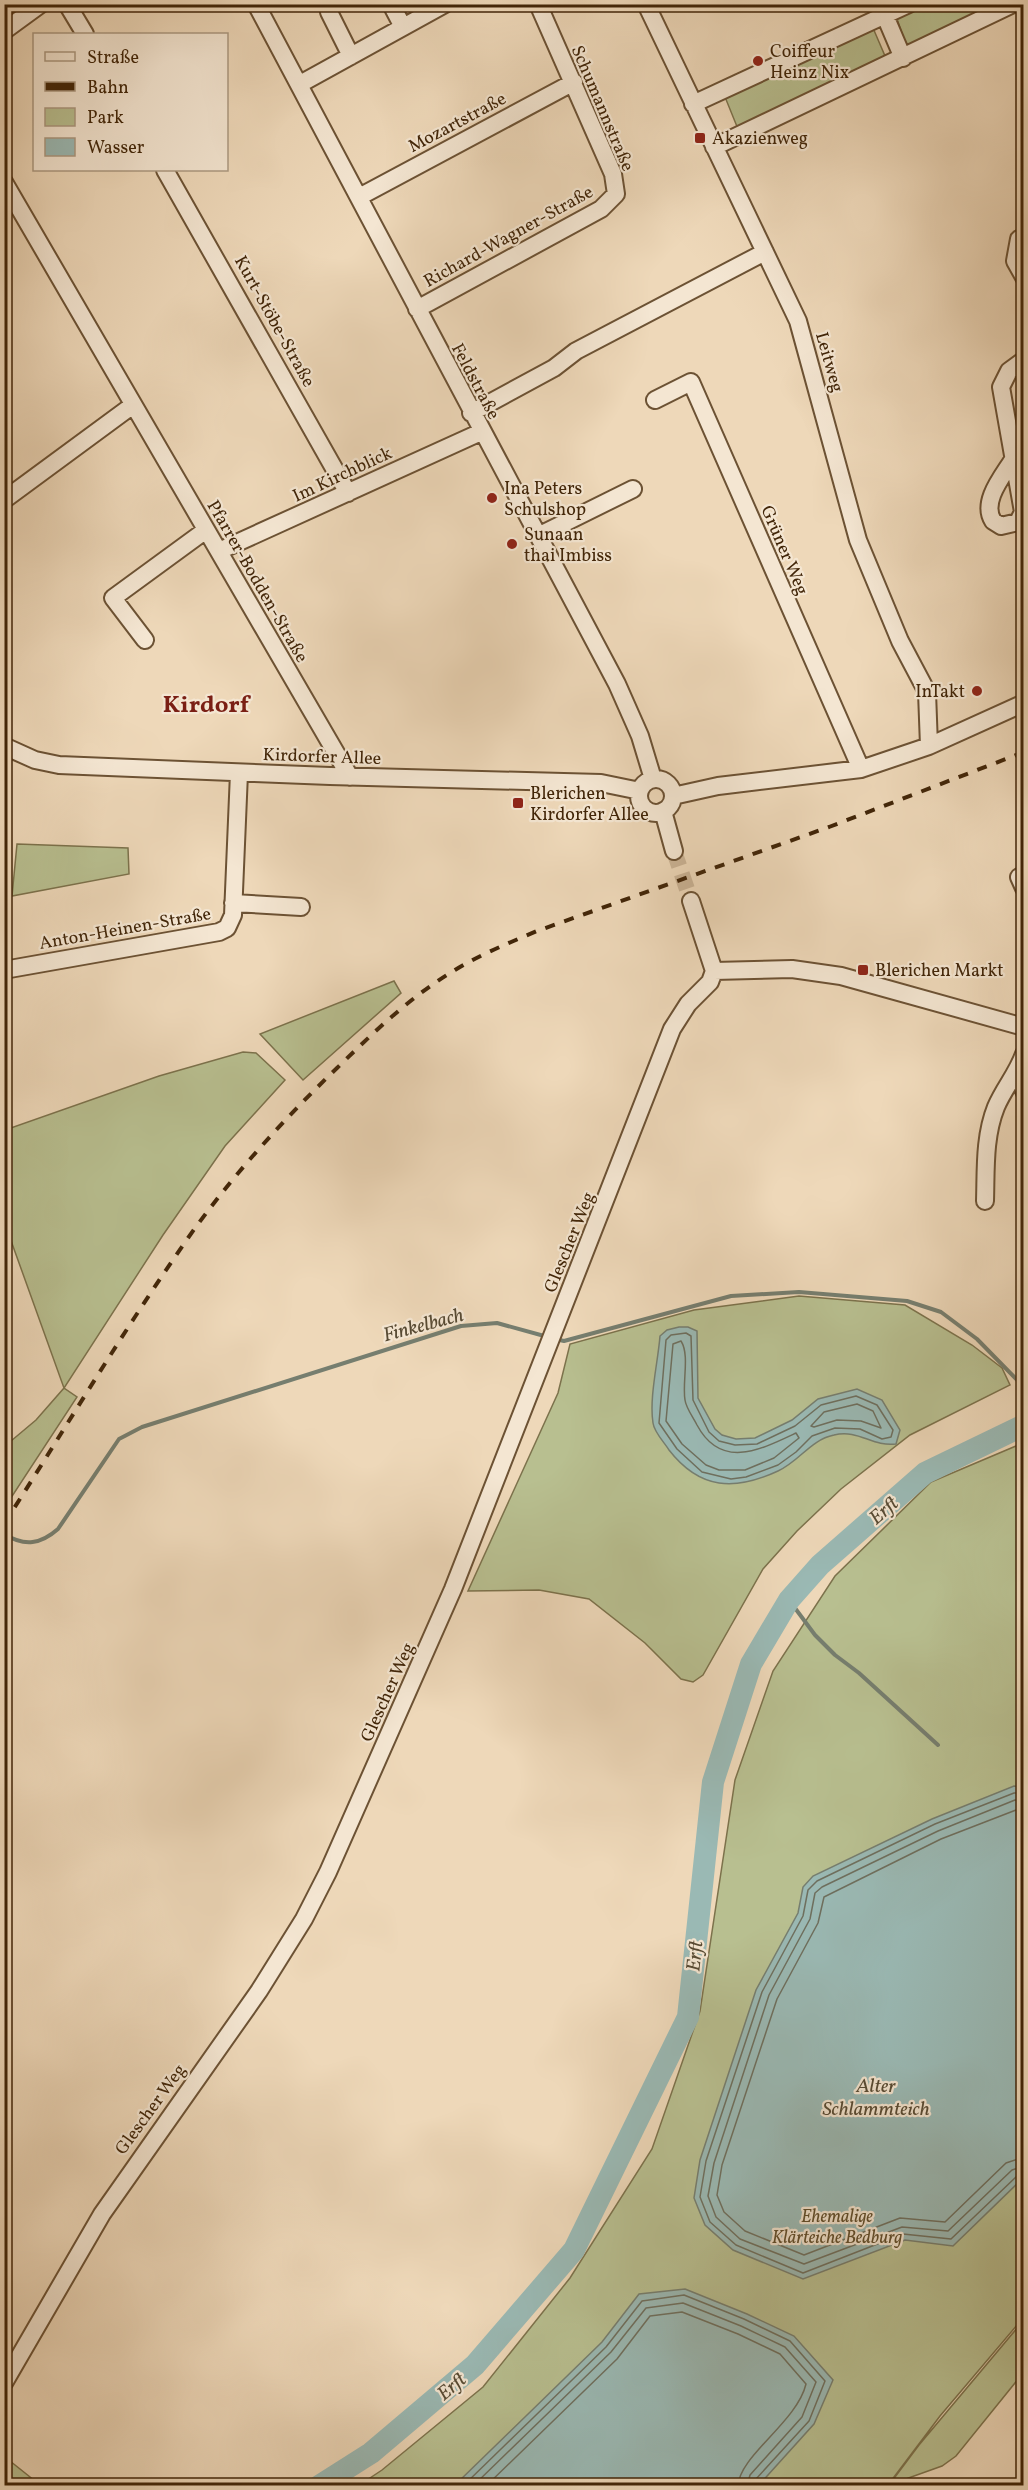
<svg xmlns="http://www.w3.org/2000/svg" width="1028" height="2490" font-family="Vollkorn,serif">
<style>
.green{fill:#b8bf90;stroke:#7c724c;stroke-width:1.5}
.water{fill:#9ab9b4;stroke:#767e6f;stroke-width:1.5}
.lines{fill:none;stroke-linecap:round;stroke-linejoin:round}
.shore{stroke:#6e6f5e;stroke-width:1.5}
.stream{stroke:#767e6f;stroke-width:4}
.river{stroke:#9ab9b4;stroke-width:22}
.minor-tunnel{stroke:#cbb496;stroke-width:16;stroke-dasharray:16 8;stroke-linecap:butt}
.minor-casing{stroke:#6c5234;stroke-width:20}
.minor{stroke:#f4e6d2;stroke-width:16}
.rail{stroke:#412508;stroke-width:4;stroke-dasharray:10 10;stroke-linecap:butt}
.poi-dot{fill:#8f2418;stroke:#f4e6d2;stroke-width:2}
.labels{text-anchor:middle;stroke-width:4.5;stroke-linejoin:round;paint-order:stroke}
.poi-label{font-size:18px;fill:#412508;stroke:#f4e6d2;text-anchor:start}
.street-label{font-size:18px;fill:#412508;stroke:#f4e6d2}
.park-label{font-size:18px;font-style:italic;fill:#5f4c2a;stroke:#f4e6d2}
.water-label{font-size:20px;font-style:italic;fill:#574a33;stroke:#f4e6d2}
.district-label{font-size:24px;font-weight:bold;fill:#7a1f14;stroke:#f4e6d2}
</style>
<rect width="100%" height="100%" fill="#eed8b9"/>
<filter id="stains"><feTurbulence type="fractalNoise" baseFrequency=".00333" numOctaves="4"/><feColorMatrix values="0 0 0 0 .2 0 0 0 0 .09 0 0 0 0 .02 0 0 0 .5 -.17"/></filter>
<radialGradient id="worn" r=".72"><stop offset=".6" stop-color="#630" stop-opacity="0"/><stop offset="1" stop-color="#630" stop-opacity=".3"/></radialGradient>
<path class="green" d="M922 5H1002L907 48 896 16Z
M873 28 885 56 738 129 725 97Z
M17 844 128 848 129 874 12 896Z
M394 981 401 993 303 1080 260 1034Z
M243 1052 256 1053 285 1080 225 1146 163 1235 64 1388 77 1397 5 1507V1446L36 1420 64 1388 5 1224V1130L159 1076Z
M799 1296 905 1305 972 1345 1002 1368 1010 1385 910 1435 841 1489 797 1531 763 1569 703 1675 693 1682 681 1679 645 1643 589 1599 539 1590 468 1591 558 1393 570 1344 694 1310Z
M1023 1443V2318L940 2416 888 2485 358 2486 382 2470 483 2387 570 2278 652 2149 700 2011 735 1780 773 1671 835 1576 931 1482Z
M1023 2321V2373L956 2456 942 2466 889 2485 919 2445Z
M5 2457 40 2485H5Z"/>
<path class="water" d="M679 1327H688L697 1331 698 1398 715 1429 722 1435 736 1439 755 1438 792 1420 818 1399 857 1389 882 1400 900 1430 896 1444C872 1447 859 1429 834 1435 810 1440 800 1461 778 1471 735 1491 700 1490 669 1450 664 1442 654 1432 653 1423 649 1398 658 1362 660 1336L667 1330Z
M1014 1786 1024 1787 1023 2178 953 2246 905 2240 803 2279 733 2250 705 2225 694 2198 700 2160 756 1990 798 1913 803 1887 813 1876 932 1819Z
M685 2289 747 2314 794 2336 833 2380 814 2424 759 2485H455L602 2342 639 2294Z"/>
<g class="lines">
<path class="shore" d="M686 1333 691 1336 693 1400 709 1432 719 1441 735 1445 757 1444 795 1426 821 1405 856 1396 877 1405 893 1430 891 1437 882 1439 860 1429 835 1428 812 1436 796 1452 778 1465 746 1477 731 1479 702 1472 677 1449 659 1423 666 1340 671 1335Z
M681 1341C690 1355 682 1383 685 1400 686 1408 693 1417 697 1425 721 1470 760 1450 796 1433L799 1438 774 1458 745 1470H719L706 1465 682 1444 666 1421 673 1344Z
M857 1404 873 1411 881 1428 861 1421 837 1420 814 1427 811 1426 824 1412Z
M1024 1793H1014L935 1824 817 1881 808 1890 803 1916 762 1992 706 2161 700 2197 710 2222 736 2245 803 2273 903 2234 951 2239 1017 2176 1024 2174
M1024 1801 1015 1800 938 1831 822 1887 815 1893 810 1919 769 1995 714 2163 708 2196 716 2217 740 2239 804 2264 902 2227 948 2231 1012 2170 1024 2166
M1024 1810H1016L941 1839 824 1897 818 1923 777 1999 722 2165 717 2195 724 2212 745 2231 804 2255 900 2218 945 2222 1006 2163 1024 2157
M463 2486 606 2347 642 2301 684 2295 744 2319 790 2341 825 2381 809 2421 756 2479 755 2486
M473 2486 611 2352 646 2308 683 2303 741 2326 785 2347 816 2382 802 2417 750 2475 747 2486
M486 2486 617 2359 650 2316 682 2312 738 2334 780 2354 806 2384C797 2422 739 2456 738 2486"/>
<path class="stream" d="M555 1339 564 1341 731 1296 799 1292 907 1301 941 1312 977 1339 1024 1387
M4 1534C25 1547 41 1544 58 1529L119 1439 142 1427 461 1326 497 1323 548 1337
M789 1600 815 1635 835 1655 859 1673 938 1745"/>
<path class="river" d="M319 2486 371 2453 475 2365 574 2250 688 2017 713 1782 751 1664 789 1600 820 1565 925 1473 1024 1425"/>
<path class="minor-tunnel" d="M674 851 691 901"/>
<defs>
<path id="minor" d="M67 4 85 34
M256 4 617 684 640 736 653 779
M391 4 403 27
M646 4 798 321 858 540 900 641 927 692 929 746
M880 4 903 58
M329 12 351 56
M4 31 41 4
M300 84 445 4
M693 104 909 4
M714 147 1013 4
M165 170 348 493
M4 182 350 777
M359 197 574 82
M1019 239 1015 261 1024 277
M417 309 601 209 616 194 613 174 538 4
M655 400 691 382 861 769
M471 413 554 368 576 351 765 252
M1012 461C1002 477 981 502 993 521L1001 526 1018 522 1023 512 1001 387 1009 371 1024 360
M4 500 133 405
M538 536 633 489
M219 551 481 432
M145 640 113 598 206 530
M4 746 35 760 59 765 330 776 601 783 640 791
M639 796a17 17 0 1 1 34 0a17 17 0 1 1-34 0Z
M673 796 718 786 861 769 929 746 1024 703
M663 811 674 851
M1019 877 1024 888
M691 901 714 971
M233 903 301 907
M4 970 219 932 227 928 233 915 239 773
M714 971 792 969 841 976 1024 1027
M1018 1071 1024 1091
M985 1201C986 1170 984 1137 996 1107 1004 1088 1017 1074 1024 1054
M4 2383 102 2214 259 1991 304 1919 328 1872 453 1589 672 1029 688 1004 710 982 714 971"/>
</defs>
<use href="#minor" class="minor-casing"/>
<use href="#minor" class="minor"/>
<path class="rail" d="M4 1524C65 1429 123 1331 188 1238 231 1177 283 1120 337 1068 373 1033 411 996 455 970 481 954 509 943 537 931L829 827 1024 752"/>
</g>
<g class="poi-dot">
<circle cx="758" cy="61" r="6"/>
<rect x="694" y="132" width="12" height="12" rx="3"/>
<circle cx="492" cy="498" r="6"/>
<circle cx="512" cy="544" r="6"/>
<circle cx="977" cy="691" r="6"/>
<rect x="512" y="797" width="12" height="12" rx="3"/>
<rect x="857" y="964" width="12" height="12" rx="3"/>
</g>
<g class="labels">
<g class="poi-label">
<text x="770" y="57">Coiffeur<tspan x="770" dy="21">Heinz Nix</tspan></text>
<text x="712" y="144">Akazienweg</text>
<text x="504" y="494">Ina Peters<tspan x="504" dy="21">Schulshop</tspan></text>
<text x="524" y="540">Sunaan<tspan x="524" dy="21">thai Imbiss</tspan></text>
<text x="965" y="697" text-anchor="end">InTakt</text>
<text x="530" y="799">Blerichen<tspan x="530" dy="21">Kirdorfer Allee</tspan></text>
<text x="875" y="976">Blerichen Markt</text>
</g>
<g class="street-label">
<text transform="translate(603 108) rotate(67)" y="6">Schumannstraße</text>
<text transform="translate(457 122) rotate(-28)" y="6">Mozartstraße</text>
<text transform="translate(508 236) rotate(-29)" y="6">Richard-Wagner-Straße</text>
<text transform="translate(275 321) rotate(61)" y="6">Kurt-Stöbe-Straße</text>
<text transform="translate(830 362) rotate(74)" y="6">Leitweg</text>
<text transform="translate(476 381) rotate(62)" y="6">Feldstraße</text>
<text transform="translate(342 474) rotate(-25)" y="6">Im Kirchblick</text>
<text transform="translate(785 550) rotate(67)" y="6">Grüner Weg</text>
<text transform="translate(258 581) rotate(60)" y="6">Pfarrer-Bodden-Straße</text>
<text transform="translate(322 756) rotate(2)" y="6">Kirdorfer Allee</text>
<text transform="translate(125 928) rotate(-10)" y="6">Anton-Heinen-Straße</text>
<text transform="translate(569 1242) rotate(-68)" y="6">Glescher Weg</text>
<text transform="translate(387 1692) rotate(-66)" y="6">Glescher Weg</text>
<text transform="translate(150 2109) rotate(-54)" y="6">Glescher Weg</text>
</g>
<g class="park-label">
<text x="837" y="2222">Ehemalige<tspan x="837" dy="21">Klärteiche Bedburg</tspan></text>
</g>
<g class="water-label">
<text transform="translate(423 1324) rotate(-15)" y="7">Finkelbach</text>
<text transform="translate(883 1510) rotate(-41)" y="7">Erft</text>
<text transform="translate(694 1956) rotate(-84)" y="7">Erft</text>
<text x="876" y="2092">Alter<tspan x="876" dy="23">Schlammteich</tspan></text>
<text transform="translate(451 2386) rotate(-40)" y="7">Erft</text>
</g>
<g class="district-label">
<text x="206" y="712">Kirdorf</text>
</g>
</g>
<rect width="1028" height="2490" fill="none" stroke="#eed8b9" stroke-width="24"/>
<rect x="6" y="6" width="1016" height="2478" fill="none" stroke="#412508" stroke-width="3"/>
<rect x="12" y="12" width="1004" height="2466" fill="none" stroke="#412508" stroke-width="1.5"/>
<rect x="33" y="33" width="195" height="138" fill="#f4e6d2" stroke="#ac9981" stroke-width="1.5"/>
<rect x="45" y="52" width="30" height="9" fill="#f4e6d2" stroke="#ac9981" stroke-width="1.5"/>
<text x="87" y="63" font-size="18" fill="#412508">Straße</text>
<rect x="45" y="82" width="30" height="9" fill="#412508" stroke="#ac9981" stroke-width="1.5"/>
<text x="87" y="93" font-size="18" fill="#412508">Bahn</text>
<rect x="45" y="108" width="30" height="18" fill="#b8bf90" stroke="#ac9981" stroke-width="1.5"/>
<text x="87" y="123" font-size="18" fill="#412508">Park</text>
<rect x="45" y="138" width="30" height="18" fill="#9ab9b4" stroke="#ac9981" stroke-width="1.5"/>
<text x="87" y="153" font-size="18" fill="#412508">Wasser</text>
<rect width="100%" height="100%" filter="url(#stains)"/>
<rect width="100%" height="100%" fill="url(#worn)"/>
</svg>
